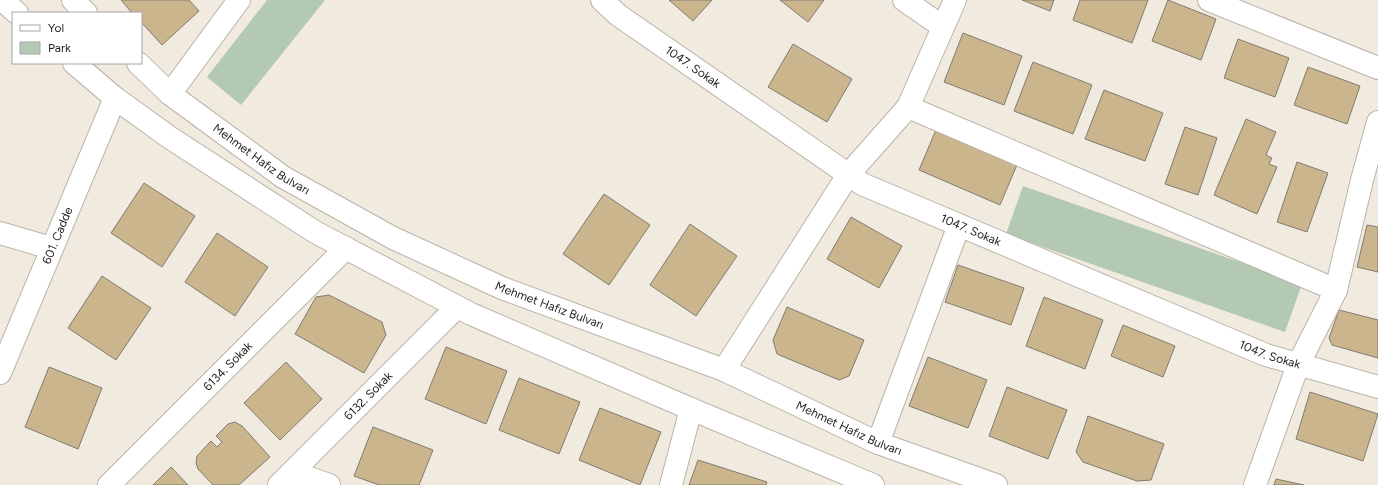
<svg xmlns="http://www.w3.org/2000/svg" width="1378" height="485" font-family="Figtree,sans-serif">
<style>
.green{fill:#b4c9b4}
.building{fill:#cbb58d;stroke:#817b71}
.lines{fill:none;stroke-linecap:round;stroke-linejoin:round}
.minor-casing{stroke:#bab3a8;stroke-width:24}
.secondary-casing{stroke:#bab3a8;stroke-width:24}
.minor{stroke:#fff;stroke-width:22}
.secondary{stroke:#fff;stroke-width:22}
.labels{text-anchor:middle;stroke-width:3;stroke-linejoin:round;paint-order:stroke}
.street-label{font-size:12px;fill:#201e1a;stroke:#fff}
</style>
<rect width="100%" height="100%" fill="#f1eadf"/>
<path class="green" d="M267 0H325L241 105 207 77Z
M1023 186 1302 284 1285 332 1006 234Z"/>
<path class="building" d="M121 0H189L199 11 162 45 141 22V13H132Z
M669 0H712L693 21Z
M780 0H824L808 22Z
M1022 0H1054L1050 11Z
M1080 0H1148L1132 43 1073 20Z
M1168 0 1216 19 1201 60 1152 41Z
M963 33 1022 56 1004 105 944 82Z
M1238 39 1289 58 1275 97 1224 78Z
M793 44 852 79 827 122 768 87Z
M1033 62 1092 85 1073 134 1014 111Z
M1308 67 1360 86 1347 124 1294 105Z
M1104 90 1163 113 1145 161 1085 139Z
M1246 119 1276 132 1266 155 1272 158 1269 164 1277 167 1257 214 1214 195Z
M938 125 1019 160 1000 205 919 170Z
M1185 127 1217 138 1198 195 1165 184Z
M1297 162 1328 173 1307 232 1277 222Z
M144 183 195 216 162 267 111 233Z
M604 194 650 225 609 285 563 254Z
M851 217 902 246 879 288 827 259Z
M690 224 737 256 696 316 650 285Z
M1367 225 1378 227V272L1357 267Z
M217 233 268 267 235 316 185 282Z
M958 265 1024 288 1011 325 945 302Z
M102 276 151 308 116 360 68 328Z
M329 295 382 322 386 335 364 373 295 334 316 297Z
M1044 297 1103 320 1085 369 1026 346Z
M787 307 864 340 849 376 839 380 777 354 773 340Z
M1339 310 1378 320V358L1332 345 1329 338Z
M1123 325 1175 346 1163 377 1111 356Z
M446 347 507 371 486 424 425 399Z
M928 357 987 380 968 428 909 406Z
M286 362 322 399 280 440 244 403Z
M49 367 102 388 78 449 25 427Z
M519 378 580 402 559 454 499 430Z
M1007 387 1067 410 1048 459 989 436Z
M1310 392 1378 414 1363 461 1296 439Z
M600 408 661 432 640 485 579 460Z
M1088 416 1164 444 1151 480 1137 481 1083 462 1076 452Z
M235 422 242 426 270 457 239 485H213L198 469 196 463 197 456 211 441 217 447 222 442 216 436 228 424Z
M373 427 433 450 419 485H379L354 476Z
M698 460 767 482 766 485H689Z
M171 467 188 485H153Z
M1276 479 1304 485H1274Z"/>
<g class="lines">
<defs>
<g id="minor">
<path id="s1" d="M602 0 618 15 862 184 1266 355 1378 387"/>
<path d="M904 0 943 27"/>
<path d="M1209 0 1378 68"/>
<path d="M170 94 239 0"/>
<path d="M908 107 1336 290 1298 365 1255 485"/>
<path d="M0 233 51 248"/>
<path d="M1336 290 1362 180 1378 122"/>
<path d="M724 370 848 175 908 107 955 0"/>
<path id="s2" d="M0 373 115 98"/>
<path d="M878 443 959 225"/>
<path d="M292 472 329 485"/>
<path id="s3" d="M109 485 346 248"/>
<path id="s4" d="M279 485 457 307"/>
<path d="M671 485 691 409"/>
</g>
<g id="secondary">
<path d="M2 0 17 13"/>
<path d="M73 0 86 13"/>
<path d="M74 63 115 98 169 137 315 232 471 314 691 409 873 485"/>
<path id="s5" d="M138 63 170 94 283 177 393 238 502 288 724 370 878 443 996 485"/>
</g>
</defs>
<use href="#minor" class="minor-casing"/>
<use href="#secondary" class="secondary-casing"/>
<use href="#minor" class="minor"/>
<use href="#secondary" class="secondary"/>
</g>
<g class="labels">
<g class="street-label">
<text dy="4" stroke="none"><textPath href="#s1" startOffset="113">1047. Sokak</textPath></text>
<text dy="4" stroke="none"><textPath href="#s5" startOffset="157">Mehmet Hafız Bulvarı</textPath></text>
<text dy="4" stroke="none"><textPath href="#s1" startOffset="437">1047. Sokak</textPath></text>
<text dy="4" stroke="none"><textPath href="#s2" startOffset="149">601. Cadde</textPath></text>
<text dy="4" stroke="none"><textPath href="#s5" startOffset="481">Mehmet Hafız Bulvarı</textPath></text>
<text dy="4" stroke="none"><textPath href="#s1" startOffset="761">1047. Sokak</textPath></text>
<text dy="4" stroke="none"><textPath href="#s3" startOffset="168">6134. Sokak</textPath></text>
<text dy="4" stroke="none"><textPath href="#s4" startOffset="126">6132. Sokak</textPath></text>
<text dy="4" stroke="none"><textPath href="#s5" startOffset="805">Mehmet Hafız Bulvarı</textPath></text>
</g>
</g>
<rect x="12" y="12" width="130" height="52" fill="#ffffff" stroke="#a6a5a3"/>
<rect x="20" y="25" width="20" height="6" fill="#ffffff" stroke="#a6a5a3"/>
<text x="48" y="32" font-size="12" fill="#201e1a">Yol</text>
<rect x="20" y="42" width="20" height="12" fill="#b4c9b4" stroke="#a6a5a3"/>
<text x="48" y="52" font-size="12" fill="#201e1a">Park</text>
</svg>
